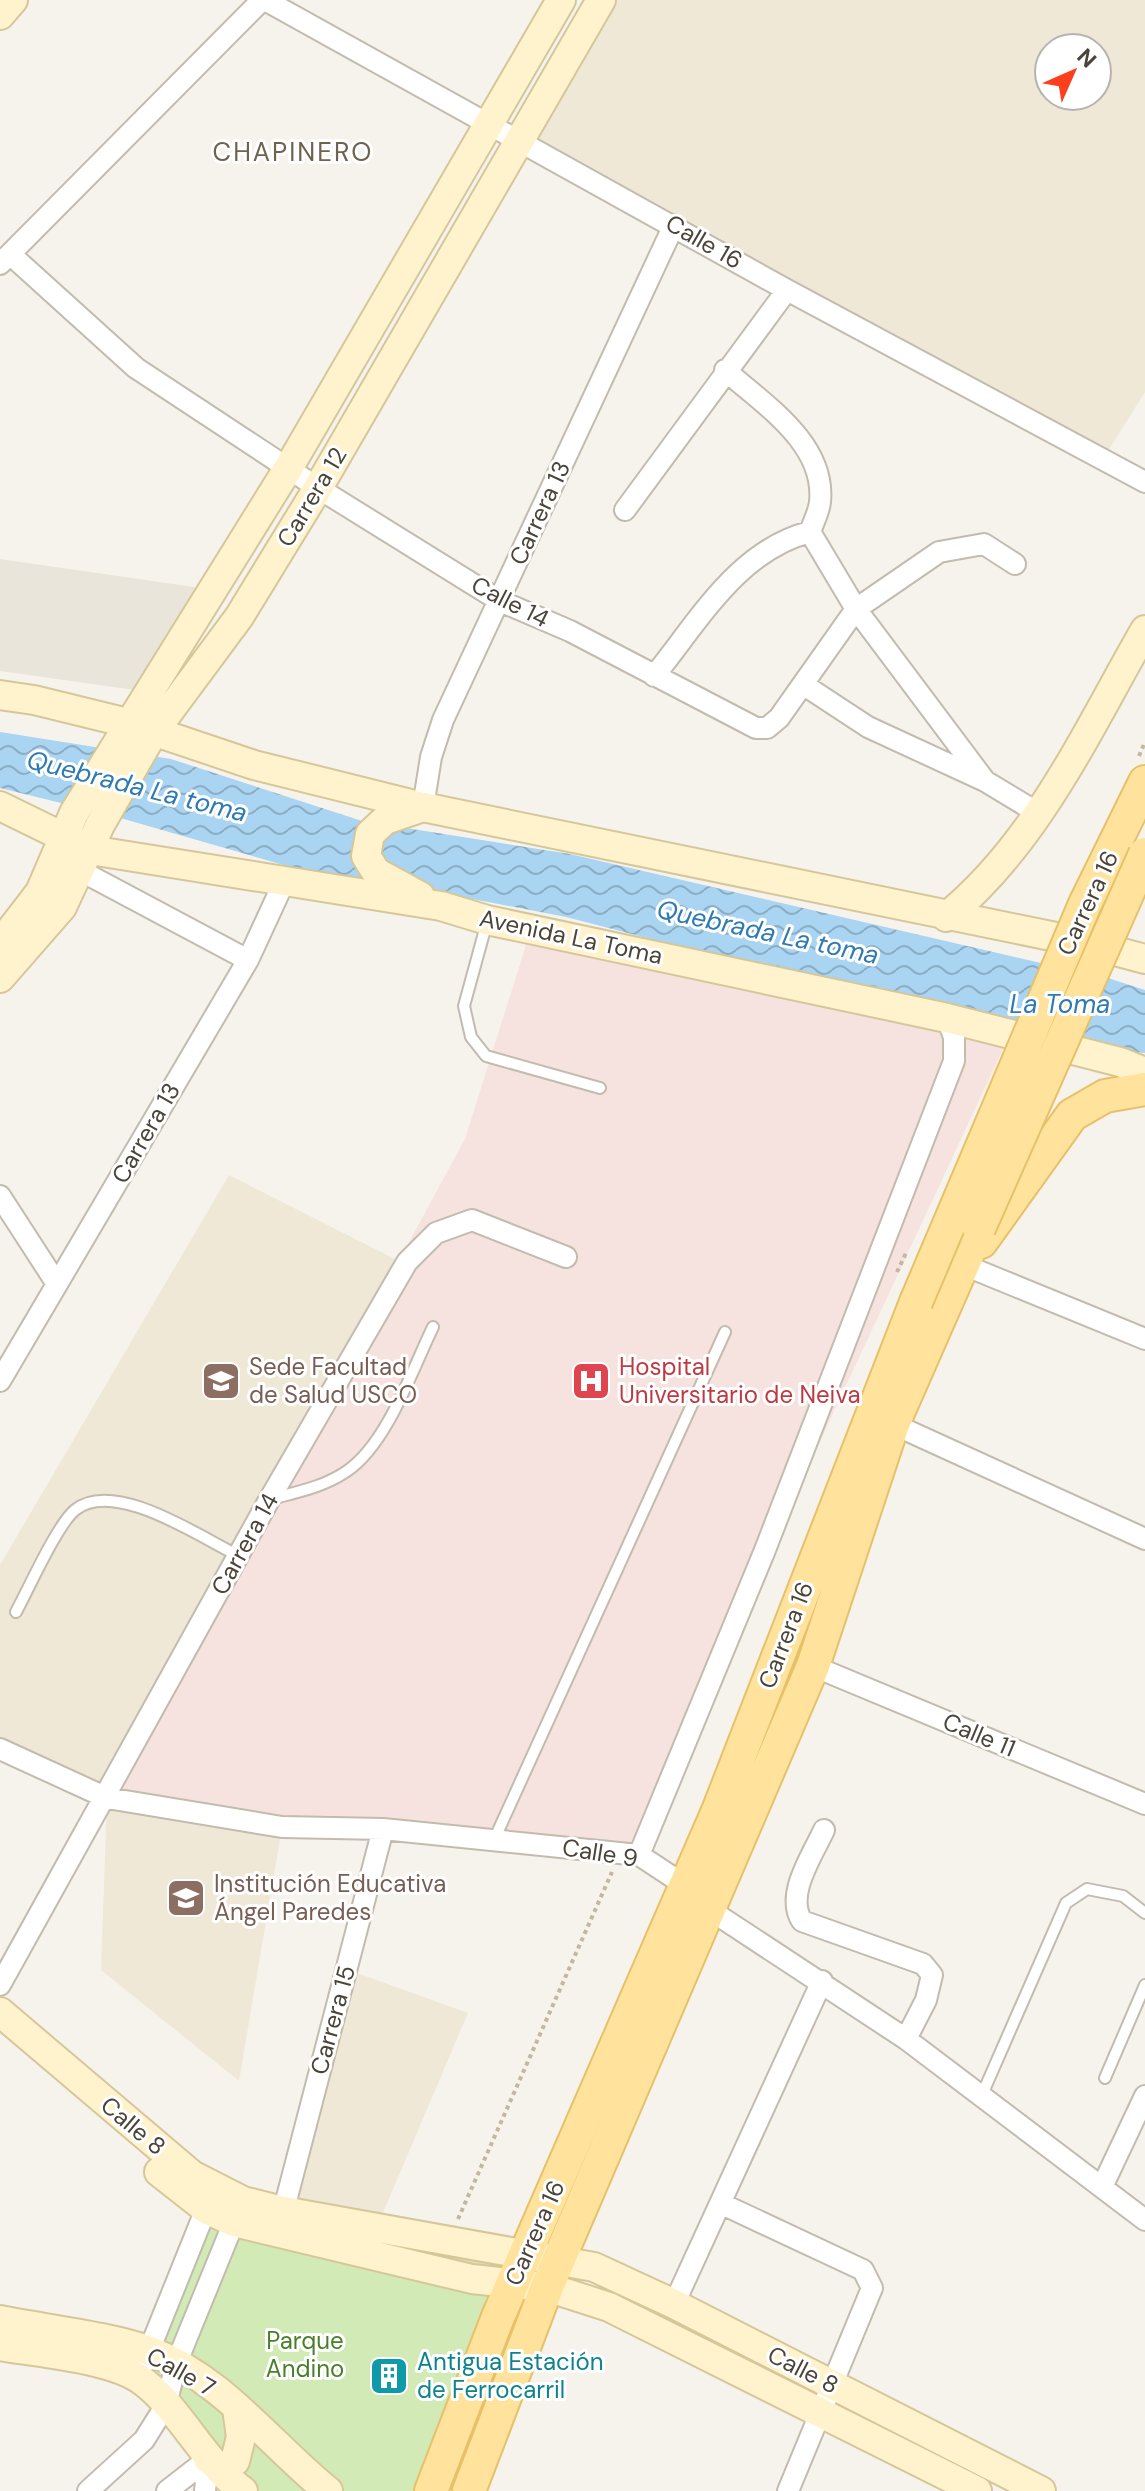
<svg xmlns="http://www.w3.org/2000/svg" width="1145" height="2491" font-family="'DM Sans',sans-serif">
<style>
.residential{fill:#eae5da}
.education{fill:#efe8d6;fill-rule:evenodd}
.medical{fill:#f6e3e0}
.park{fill:#d2eab5}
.water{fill:url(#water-waves)}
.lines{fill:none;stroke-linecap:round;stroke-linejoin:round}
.lane-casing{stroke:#c2bbae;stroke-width:14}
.street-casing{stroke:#c2bbae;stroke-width:24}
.secondary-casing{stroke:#d6c79b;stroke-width:32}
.primary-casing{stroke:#e6c16a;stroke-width:36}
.path{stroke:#c4b79f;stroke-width:4;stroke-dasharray:4 4;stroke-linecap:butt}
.lane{stroke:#fff;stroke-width:10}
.street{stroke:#fff;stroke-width:20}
.secondary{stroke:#fff3cd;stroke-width:28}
.primary{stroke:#ffe39c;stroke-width:32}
.primary-bridge-casing{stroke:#e6c16a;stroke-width:36;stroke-linecap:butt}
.primary-bridge{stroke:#ffe39c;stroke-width:32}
.labels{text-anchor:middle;stroke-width:6;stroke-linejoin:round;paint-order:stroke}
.street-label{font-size:24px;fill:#4b4439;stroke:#fff}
.education-label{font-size:24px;fill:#785e54;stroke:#fff;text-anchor:start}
.health-label{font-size:24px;fill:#be3a42;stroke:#fff;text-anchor:start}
.park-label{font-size:24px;fill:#4a7f2a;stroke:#fff}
.culture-label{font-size:24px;fill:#0d838f;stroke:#fff;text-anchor:start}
.neighbourhood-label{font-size:26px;letter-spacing:2px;fill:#6e6250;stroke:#fff}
.water-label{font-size:26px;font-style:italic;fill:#2e7ab2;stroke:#fff}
</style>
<defs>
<pattern id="water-waves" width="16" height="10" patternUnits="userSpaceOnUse" patternTransform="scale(2)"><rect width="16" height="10" fill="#a9d4f2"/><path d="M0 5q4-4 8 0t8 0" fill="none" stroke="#8caec5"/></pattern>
</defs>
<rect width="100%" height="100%" fill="#f6f3ec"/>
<path class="residential" d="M0 559 201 588 135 690 0 671Z"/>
<path class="education" d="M604 0H1145V392L1103 459 519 142ZM1049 48H1097V96H1049Z
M229 1175 399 1261 282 1827 239 2081 101 1970 107 1799 0 1749V1565Z
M346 1969 468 2013 376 2229 283 2211Z"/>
<path class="medical" d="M531 929 1010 1034 628 1853 107 1798 465 1139Z"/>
<path class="park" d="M214 2188 526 2255 431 2491H243L138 2378Z"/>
<path class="water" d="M0 732 171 759 362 821 570 854 1041 963 1074 967 1145 990V1053L1045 1041 566 917 395 884 308 872 110 815 0 788Z"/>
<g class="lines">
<defs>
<path id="lane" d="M487 922 464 1006 471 1037 486 1056 600 1088
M271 1499C297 1492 324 1487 347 1471 387 1444 412 1370 433 1327
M16 1612C29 1588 57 1525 75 1510 114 1478 200 1537 239 1556
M494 1840 725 1332
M1105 2078 1145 1985
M981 2097 1066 1903 1087 1889 1123 1896 1145 1913"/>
<path id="street" d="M265 0 787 290 1145 482
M10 254 136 368 318 488 500 601 570 631 756 728H767L779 718 856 609 939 552 984 544 1015 564
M0 264 262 0
M725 370C763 404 826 443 820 502 819 512 813 523 810 532L856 609 985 781
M625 510 787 290
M654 676C699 621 738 550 810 532
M804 685 868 727 985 781 1038 813
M423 807 431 757 443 720 674 225
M81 871 248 960
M0 1196 57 1284
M964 1265 1145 1339
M0 1381 248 960 284 882
M893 1424 1145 1539
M813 1666 1145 1804
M0 1749 107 1798 282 1827 383 1829 639 1855 686 1886 710 1910 906 2039 1145 2220
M824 1830C812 1856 785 1895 802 1921L923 1964 932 1975 926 2000 906 2039
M639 1855 765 1550 954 1061V1037L947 1018
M0 1985 269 1500 407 1262 436 1233 472 1220 566 1257
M1102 2187 1145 2096
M722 2204 863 2270 872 2288 788 2491
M280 2224 383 1829
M674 2304 822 1981
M144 2363 210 2199
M88 2491 144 2440 166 2405 176 2364 238 2212
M167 2491 208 2459
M205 2491 208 2459"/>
<path id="secondary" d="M0 15 13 0
M0 695 34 700 132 724 254 765 423 807 1085 943 1145 959
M0 806 90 850 441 906 487 920 947 1018 1120 1062 1145 1072
M420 896 376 872 366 856 370 834 385 820 423 807
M946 917C1037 843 1088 729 1145 630
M0 944 40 892 74 813 289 467 561 0
M0 978 62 907 100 825 153 733 239 617 318 488 601 0
M0 2012 192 2175 243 2201 283 2211 594 2267 674 2304 1041 2491
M159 2172 206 2209 234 2222 472 2279 547 2287 609 2307 977 2491
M0 2320C44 2329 110 2336 150 2351 222 2378 270 2444 328 2491
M0 2346C39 2353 106 2358 138 2378 177 2403 202 2461 243 2491
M208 2459 222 2468 235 2461 241 2437 237 2408"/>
<path id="primary" d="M1085 904 1145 782
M981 1242 1072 1115 1105 1096 1145 1089
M431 2491 498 2317 718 1811 916 1302
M469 2491 547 2287 813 1666 893 1424 979 1228"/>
</defs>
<use href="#lane" class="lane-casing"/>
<use href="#street" class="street-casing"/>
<use href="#secondary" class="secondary-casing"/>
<use href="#primary" class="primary-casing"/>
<path class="path" d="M1139 756 1145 742
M897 1272 907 1251
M458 2219 612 1872"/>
<use href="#lane" class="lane"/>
<use href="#street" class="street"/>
<use href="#secondary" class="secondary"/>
<use href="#primary" class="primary"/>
<defs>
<path id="primary-bridge" d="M979 1228 1145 854
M916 1302 1085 904"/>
</defs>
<use href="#primary-bridge" class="primary-bridge-casing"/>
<use href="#primary-bridge" class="primary-bridge"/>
</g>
<defs>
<symbol id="university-square" viewBox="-11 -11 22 22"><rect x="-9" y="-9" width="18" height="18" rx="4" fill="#8d6e63" stroke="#fff"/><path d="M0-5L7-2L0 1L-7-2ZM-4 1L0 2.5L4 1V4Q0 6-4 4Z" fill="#fff"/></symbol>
<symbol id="hospital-square" viewBox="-11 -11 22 22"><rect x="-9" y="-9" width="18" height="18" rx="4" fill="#e0444e" stroke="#fff"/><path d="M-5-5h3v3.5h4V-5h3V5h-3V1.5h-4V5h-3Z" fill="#fff"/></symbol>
<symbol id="building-square" viewBox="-11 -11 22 22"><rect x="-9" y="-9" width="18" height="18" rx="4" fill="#0f9aa8" stroke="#fff"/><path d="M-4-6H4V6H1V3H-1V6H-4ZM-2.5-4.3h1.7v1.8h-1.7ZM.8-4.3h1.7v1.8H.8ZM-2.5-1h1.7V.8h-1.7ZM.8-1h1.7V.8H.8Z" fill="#fff"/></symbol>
</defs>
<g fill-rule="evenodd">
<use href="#university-square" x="199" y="1359" width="44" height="44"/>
<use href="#hospital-square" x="569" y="1359" width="44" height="44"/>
<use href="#university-square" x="164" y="1876" width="44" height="44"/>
<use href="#building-square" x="367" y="2354" width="44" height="44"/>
</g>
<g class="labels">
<g class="street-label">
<text transform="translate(704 242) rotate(30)" y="8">Calle 16</text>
<text transform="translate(312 497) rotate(-59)" y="8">Carrera 12</text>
<text transform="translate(540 513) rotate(-65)" y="8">Carrera 13</text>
<text transform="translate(510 602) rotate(27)" y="8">Calle 14</text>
<text transform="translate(1088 903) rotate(-65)" y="8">Carrera 16</text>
<text transform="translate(571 937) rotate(12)" y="8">Avenida La Toma</text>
<text transform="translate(146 1133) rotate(-60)" y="8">Carrera 13</text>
<text transform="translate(245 1544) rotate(-61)" y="8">Carrera 14</text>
<text transform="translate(786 1635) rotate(-69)" y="8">Carrera 16</text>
<text transform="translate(979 1735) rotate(23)" y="8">Calle 11</text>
<text transform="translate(600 1853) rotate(9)" y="8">Calle 9</text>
<text transform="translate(333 2020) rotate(-75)" y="8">Carrera 15</text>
<text transform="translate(133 2126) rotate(40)" y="8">Calle 8</text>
<text transform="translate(535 2233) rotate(-66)" y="8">Carrera 16</text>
<text transform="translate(803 2370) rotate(27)" y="8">Calle 8</text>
<text transform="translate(181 2372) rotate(29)" y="8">Calle 7</text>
</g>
<g class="education-label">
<text x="249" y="1375">Sede Facultad<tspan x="249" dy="28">de Salud USCO</tspan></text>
<text x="214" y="1892">Institución Educativa<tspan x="214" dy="28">Ángel Paredes</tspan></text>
</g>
<g class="health-label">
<text x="619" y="1375">Hospital<tspan x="619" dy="28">Universitario de Neiva</tspan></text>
</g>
<g class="park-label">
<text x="305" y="2349">Parque<tspan x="305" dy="28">Andino</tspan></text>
</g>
<g class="culture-label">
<text x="417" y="2370">Antigua Estación<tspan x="417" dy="28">de Ferrocarril</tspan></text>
</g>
<g class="neighbourhood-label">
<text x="293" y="161">CHAPINERO</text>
</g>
<g class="water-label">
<text transform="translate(137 786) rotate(14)" y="9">Quebrada La toma</text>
<text transform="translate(768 932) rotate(12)" y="9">Quebrada La toma</text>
<text x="1060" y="1013">La Toma</text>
</g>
</g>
<g transform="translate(1073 72) rotate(45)"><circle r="38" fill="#ffffff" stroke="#b7b4b0" stroke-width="2"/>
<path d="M0-6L14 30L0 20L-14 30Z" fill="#fc3f1d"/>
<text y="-12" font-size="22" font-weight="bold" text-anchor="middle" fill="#4b4439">N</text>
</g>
</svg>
